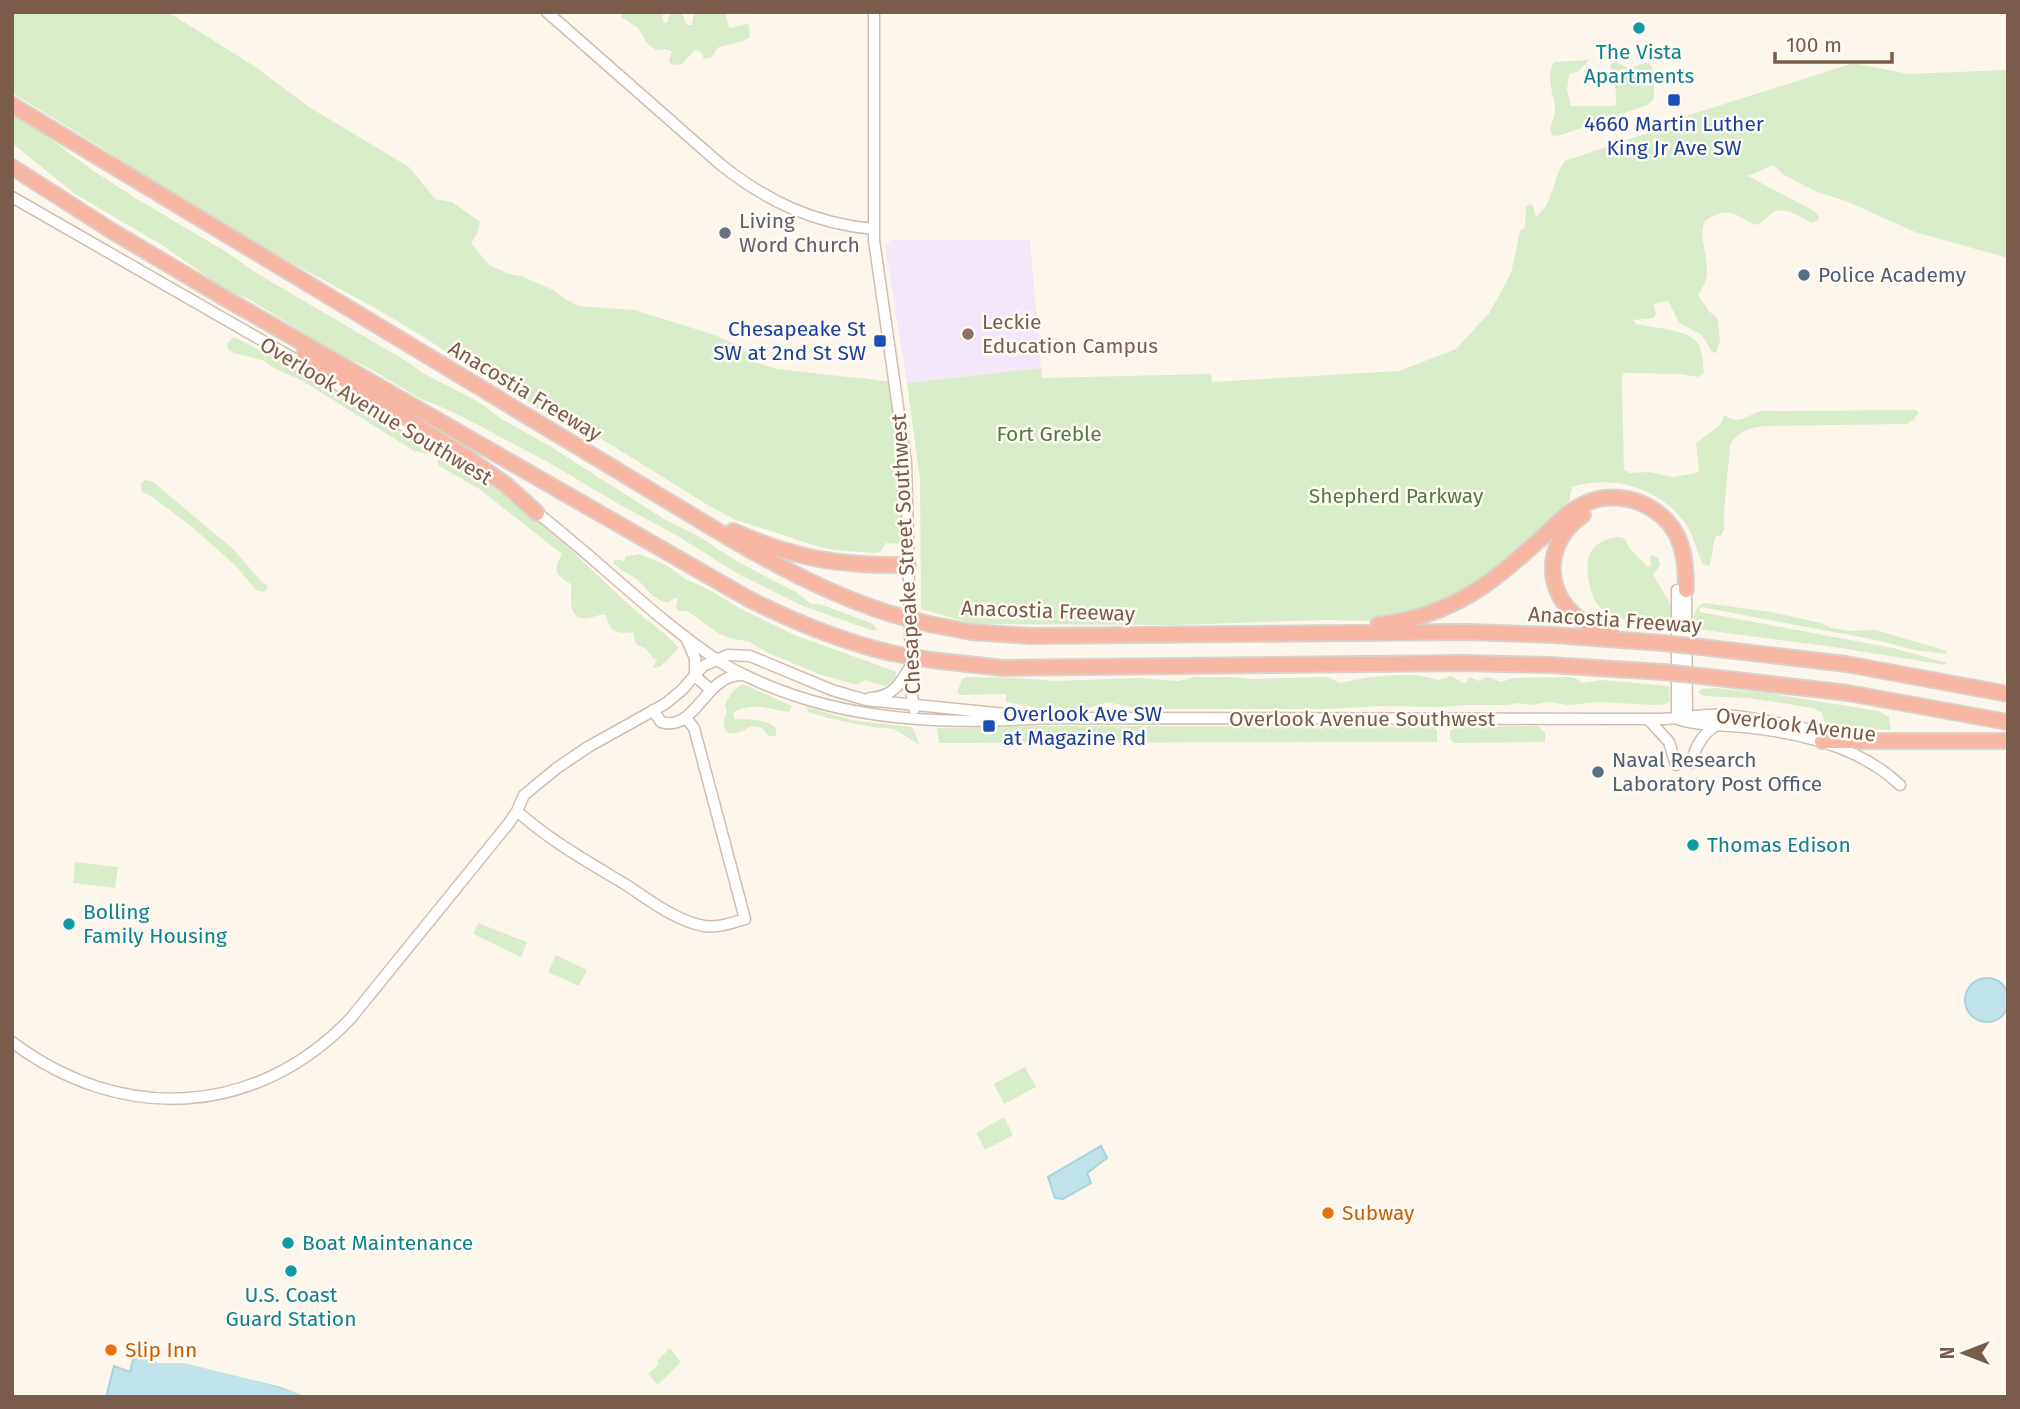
<svg xmlns="http://www.w3.org/2000/svg" width="2020" height="1409" font-family="'Fira Sans',sans-serif">
<style>
.education{fill:#f3e8fa}
.green{fill:#d8ecc9}
.water{fill:#bfe3e8;stroke:#a5d3da;stroke-width:2}
.pier{fill:#fdf6ec}
.lines{fill:none;stroke-linecap:round;stroke-linejoin:round}
.tertiary-casing{stroke:#d1beb0;stroke-width:13}
.motorway-casing{stroke:#dad1cd;stroke-width:18}
.tertiary{stroke:#fff;stroke-width:10}
.motorway{stroke:#f7b7a3;stroke-width:14}
.motorway-bridge-casing{stroke:#dad1cd;stroke-width:18;stroke-linecap:butt}
.motorway-bridge{stroke:#f7b7a3;stroke-width:14}
.culture-dot{fill:#0f9aa8;stroke:#fffaf3;stroke-width:2.5}
.transit-dot{fill:#1a4fb4;stroke:#fffaf3;stroke-width:2.5}
.worship-dot{fill:#6b7280;stroke:#fffaf3;stroke-width:2.5}
.service-dot{fill:#5c6f8a;stroke:#fffaf3;stroke-width:2.5}
.education-dot{fill:#8d6e63;stroke:#fffaf3;stroke-width:2.5}
.food-dot{fill:#e8710a;stroke:#fffaf3;stroke-width:2.5}
.labels{text-anchor:middle;stroke-width:5;stroke-linejoin:round;paint-order:stroke}
.culture-label{font-size:21px;fill:#0d838f;stroke:#fffaf3;text-anchor:start}
.transit-label{font-size:21px;fill:#164399;stroke:#fffaf3}
.worship-label{font-size:21px;fill:#5b616d;stroke:#fffaf3;text-anchor:start}
.service-label{font-size:21px;fill:#4e5e75;stroke:#fffaf3;text-anchor:start}
.education-label{font-size:21px;fill:#785e54;stroke:#fffaf3;text-anchor:start}
.street-label{font-size:21px;fill:#7a5c4d;stroke:#fffaf3}
.park-label{font-size:21px;fill:#537a41;stroke:#fffaf3}
.food-label{font-size:21px;fill:#c56008;stroke:#fffaf3;text-anchor:start}
</style>
<rect width="100%" height="100%" fill="#fdf6ec"/>
<path class="education" d="M891 240H1030L1041 368 907 383 885 245Z"/>
<path class="green" d="M12 12H168L254 66 309 107 409 167 435 199 452 202 480 222 478 232 471 243 489 265 509 274 521 276 553 290 565 299 579 306 634 310 718 336 745 350 752 361 776 369 857 378H864L890 382 898 429 901 491V544L886 543 881 551 876 553 834 550 820 547 736 520 711 507 547 405V410L542 411 498 382 453 357 424 337 373 307 202 214 99 146 12 93Z
M621 12H664L662 19 665 23 667 22 670 14 682 12 685 22 688 25H692L694 13 725 12 729 27 731 28 746 24 749 25 750 37 740 42 719 47C713 53 714 58 704 59L701 52 695 50 682 64 671 65 669 60 672 51 665 49 656 50 647 43 638 28 621 17Z
M1589 60 1579 71 1569 74 1567 90 1571 106H1615C1618 95 1614 76 1610 65L1614 62 1630 68 1646 63 1651 65 1654 74V99L1647 105 1636 109 1561 135 1553 136 1550 131C1551 123 1556 115 1555 108 1553 92 1546 78 1554 62Z
M1854 63 1908 74 2008 70V258L1915 232 1846 201 1817 192 1784 175 1773 165 1748 176 1816 212 1819 218 1817 221 1811 223C1803 218 1784 206 1774 212 1767 217 1764 222 1755 225 1735 215 1729 205 1705 221 1698 236 1708 256 1707 273 1707 281 1702 288 1698 295L1710 312 1718 319 1720 341 1716 353 1712 352 1702 335 1679 323 1670 304 1667 301 1654 304 1656 314 1654 318 1633 320 1636 324C1652 328 1691 329 1699 345 1703 353 1703 364 1704 373L1698 377 1681 374 1624 373 1622 377 1624 470 1630 473 1649 472 1672 477 1696 473 1699 470 1696 443 1720 425 1724 415C1737 423 1741 420 1755 413 1761 410 1771 411 1778 411L1915 410 1919 412 1913 420 1907 424 1766 426C1752 427 1736 431 1730 446L1724 513V530L1721 535 1715 537C1712 547 1713 557 1709 566L1703 564C1696 551 1694 535 1685 523 1660 488 1612 474 1572 487L1566 517 1456 612 1419 622 1325 620 1176 625 974 624 921 609 920 480 907 383 1041 368 1042 378 1211 374 1212 382 1399 371 1456 349 1490 312 1511 273 1520 231 1525 227 1526 206 1530 204 1533 206 1536 217C1556 200 1551 179 1565 161L1668 126 1664 123Z
M12 115 45 135 92 170 137 199 223 250 258 274 408 362 421 372 477 401 503 420 551 447 664 519 698 536 738 562 796 592 811 604H820L873 624 877 630H871L803 606 735 572 676 535 615 502 546 461 453 412 421 399 365 366 341 356 247 298 235 294 215 282 162 245 75 194 12 143Z
M234 337 327 384 431 447V452L427 454 414 451 303 381 274 368 262 360 234 353 228 349 227 344Z
M439 455H443C471 471 498 488 523 508 562 539 597 576 634 609 648 622 667 633 678 648L676 651 661 666 653 668 657 659 653 658 646 649 636 644 633 632C616 634 610 632 606 615 598 614 596 617 589 618 566 621 572 597 571 584 555 574 553 572 562 554L478 488 439 466 437 459Z
M145 480 151 481 158 486 233 549 261 581 268 586 264 592 256 590 236 566 192 527 151 496 142 492 141 484Z
M1617 537 1624 538 1630 549 1647 566H1651L1650 557 1652 555 1658 558 1660 565 1653 575 1670 603 1671 628 1658 627 1637 615 1627 620C1619 617 1608 615 1602 609 1594 603 1592 594 1590 585 1583 560 1589 541 1617 537Z
M640 554 666 565 687 580 708 589 741 609 797 636 894 671 896 672C896 680 891 685 884 686L865 680 857 684H854L821 675 766 652 748 641 732 639 718 633 687 611H678L676 607 678 598 673 599 667 603C652 599 646 586 634 577 626 573 620 570 614 563L615 559 624 561 626 556Z
M1705 603 1771 612 1821 623 1831 628 1850 631 1876 630 1947 651 1946 654 1915 650 1876 640 1701 607 1699 610 1700 612 1893 648 1947 663 1945 665 1841 648 1697 629 1694 625C1693 615 1695 607 1705 603Z
M1396 675H1416L1439 680 1451 676 1465 684 1470 677 1478 681 1488 677 1501 682 1514 678 1570 677 1577 679 1582 683 1602 680 1669 686 1670 701 1666 704 1654 705 1598 702 1569 705 1547 702 1532 705 1517 703 1508 705H1465L1444 707 1376 706 1333 709H1140L1107 702 1086 709 1038 708 1006 702V694L961 695 957 693 962 679 967 677 1019 678 1055 681 1137 678 1178 681 1195 677H1235L1249 679 1321 677H1327L1340 683 1371 677Z
M743 684 792 706 789 712C769 710 753 700 733 713L735 719C750 720 764 718 776 728V736H769L762 728 752 726C747 728 742 732 736 733 723 736 721 722 727 713L725 705C728 698 735 687 743 684Z
M1715 688 1768 693 1878 711 1889 717 1891 730 1859 729 1826 725 1822 713 1813 708 1749 698 1704 696 1698 692 1701 689Z
M807 707 851 720 912 727 920 745 894 729 872 727 828 718 808 712Z
M1048 726 1432 727 1437 730V742L939 743 937 728Z
M1538 726 1545 733V742L1454 743 1450 739V731L1456 727Z
M75 862 118 867 115 888 73 883Z
M478 923 527 942 521 957 473 934Z
M556 955 587 970 579 986 548 972Z
M1025 1067 1036 1087 1004 1104 994 1084Z
M1004 1117 1013 1135 985 1150 976 1133Z
M670 1348 681 1362 658 1385 648 1374 659 1364 657 1361Z"/>
<path class="water" d="M1965 1000a22 22 0 1 1 44 0a22 22 0 1 1-44 0Z
M1101 1146 1107 1158 1087 1173 1091 1183 1063 1199 1055 1198 1048 1177Z
M146 1346C156 1363 163 1361 182 1358L314 1397H106L114 1366 130 1372 136 1347Z"/>
<path class="pier" d="M149 1347 154 1354 160 1358 184 1357 236 1370 301 1388 304 1391H309L317 1397H307L281 1387 184 1363H158L148 1355 147 1348Z"/>
<g class="lines">
<defs>
<path id="tertiary" d="M547 12 720 164C766 201 815 224 874 229
M874 12V240L906 463 911 666 912 695 914 709
M12 197 324 376 449 454
M532 509C597 558 654 619 722 663 733 670 744 675 755 680 847 722 948 725 1048 718L1658 719C1681 719 1702 713 1724 715 1767 718 1807 732 1850 735
M1686 590 1687 721
M687 640 695 658V676L711 690
M870 698C892 697 900 685 910 667
M653 710 661 722C695 733 705 675 741 675
M1648 719 1669 742 1676 765
M1677 719V590
M1680 720C1701 726 1723 725 1745 727 1800 733 1859 746 1900 785
M1691 763C1696 746 1702 734 1717 725
M517 811C550 841 590 863 628 886 650 901 677 921 704 926 718 928 732 923 745 919L694 728 686 718
M12 1042C121 1124 256 1118 351 1018L509 823 517 811 524 795 557 768 588 747 665 704 682 690 703 666 728 655 750 656 832 690 866 700 1016 715"/>
<path id="motorway" d="M12 105 731 539C783 569 834 596 891 614
M12 167 112 231 223 297 747 598C794 622 841 641 891 653
M304 354 475 463 505 484 537 513
M1583 515C1531 551 1550 621 1611 632
M733 531C795 559 840 566 908 565
M929 624 971 632 1030 636 1468 632 1553 635 1663 643
M1378 625C1411 621 1445 610 1474 592 1500 576 1522 555 1545 535 1556 524 1568 512 1582 505 1605 493 1633 496 1654 510 1683 529 1686 558 1686 590
M1701 647 1846 664 2008 694
M931 660 1003 668 1463 663 1549 665 1663 672
M1701 676 1848 693 2008 722
M1822 741H2008"/>
</defs>
<use href="#tertiary" class="tertiary-casing"/>
<use href="#motorway" class="motorway-casing"/>
<use href="#tertiary" class="tertiary"/>
<use href="#motorway" class="motorway"/>
<defs>
<path id="motorway-bridge" d="M891 614 929 624
M1663 643 1701 647
M891 653 931 660
M1663 672 1701 676"/>
</defs>
<use href="#motorway-bridge" class="motorway-bridge-casing"/>
<use href="#motorway-bridge" class="motorway-bridge"/>
</g>
<g class="culture-dot">
<circle cx="1639" cy="28" r="7"/>
<circle cx="1693" cy="845" r="7"/>
<circle cx="69" cy="924" r="7"/>
<circle cx="288" cy="1243" r="7"/>
<circle cx="291" cy="1271" r="7"/>
</g>
<g class="transit-dot">
<rect x="1667" y="93" width="14" height="14" rx="3.5"/>
<rect x="873" y="334" width="14" height="14" rx="3.5"/>
<rect x="982" y="719" width="14" height="14" rx="3.5"/>
</g>
<circle class="worship-dot" cx="725" cy="233" r="7"/>
<g class="service-dot">
<circle cx="1804" cy="275" r="7"/>
<circle cx="1598" cy="772" r="7"/>
</g>
<circle class="education-dot" cx="968" cy="334" r="7"/>
<g class="food-dot">
<circle cx="1328" cy="1213" r="7"/>
<circle cx="111" cy="1350" r="7"/>
</g>
<g class="labels">
<g class="culture-label">
<text x="1639" y="59" text-anchor="middle">The Vista<tspan x="1639" dy="24">Apartments</tspan></text>
<text x="1707" y="852">Thomas Edison</text>
<text x="83" y="919">Bolling<tspan x="83" dy="24">Family Housing</tspan></text>
<text x="302" y="1250">Boat Maintenance</text>
<text x="291" y="1302" text-anchor="middle">U.S. Coast<tspan x="291" dy="24">Guard Station</tspan></text>
</g>
<g class="transit-label">
<text x="1674" y="131">4660 Martin Luther<tspan x="1674" dy="24">King Jr Ave SW</tspan></text>
<text x="866" y="336" text-anchor="end">Chesapeake St<tspan x="866" dy="24">SW at 2nd St SW</tspan></text>
<text x="1003" y="721" text-anchor="start">Overlook Ave SW<tspan x="1003" dy="24">at Magazine Rd</tspan></text>
</g>
<g class="worship-label">
<text x="739" y="228">Living<tspan x="739" dy="24">Word Church</tspan></text>
</g>
<g class="service-label">
<text x="1818" y="282">Police Academy</text>
<text x="1612" y="767">Naval Research<tspan x="1612" dy="24">Laboratory Post Office</tspan></text>
</g>
<g class="education-label">
<text x="982" y="329">Leckie<tspan x="982" dy="24">Education Campus</tspan></text>
</g>
<g class="street-label">
<text transform="translate(525 391) rotate(31)" y="7">Anacostia Freeway</text>
<text transform="translate(376 411) rotate(31)" y="7">Overlook Avenue Southwest</text>
<text transform="translate(906 554) rotate(-93)" y="7">Chesapeake Street Southwest</text>
<text transform="translate(1048 611) rotate(2)" y="7">Anacostia Freeway</text>
<text transform="translate(1615 620) rotate(4)" y="7">Anacostia Freeway</text>
<text x="1362" y="726">Overlook Avenue Southwest</text>
<text transform="translate(1796 725) rotate(7)" y="7">Overlook Avenue</text>
</g>
<g class="park-label">
<text x="1049" y="441">Fort Greble</text>
<text x="1396" y="503">Shepherd Parkway</text>
</g>
<g class="food-label">
<text x="1342" y="1220">Subway</text>
<text x="125" y="1357">Slip Inn</text>
</g>
</g>
<rect width="2020" height="1409" fill="none" stroke="#7a5c4d" stroke-width="28"/>
<g transform="translate(1964 1353) rotate(270)" stroke="#fffaf3" stroke-width="5" paint-order="stroke">
<path d="M0-5L12 26L0 18L-12 26Z" fill="#7a5c4d"/>
<text y="-10" font-size="19" font-weight="bold" text-anchor="middle" fill="#7a5c4d">N</text>
</g>
<path d="M1775 52v10h117v-10" fill="none" stroke="#7a5c4d" stroke-width="3.5"/>
<text x="1786" y="52" font-size="21" fill="#7a5c4d" stroke="#fffaf3" stroke-width="5" paint-order="stroke">100 m</text>
</svg>
